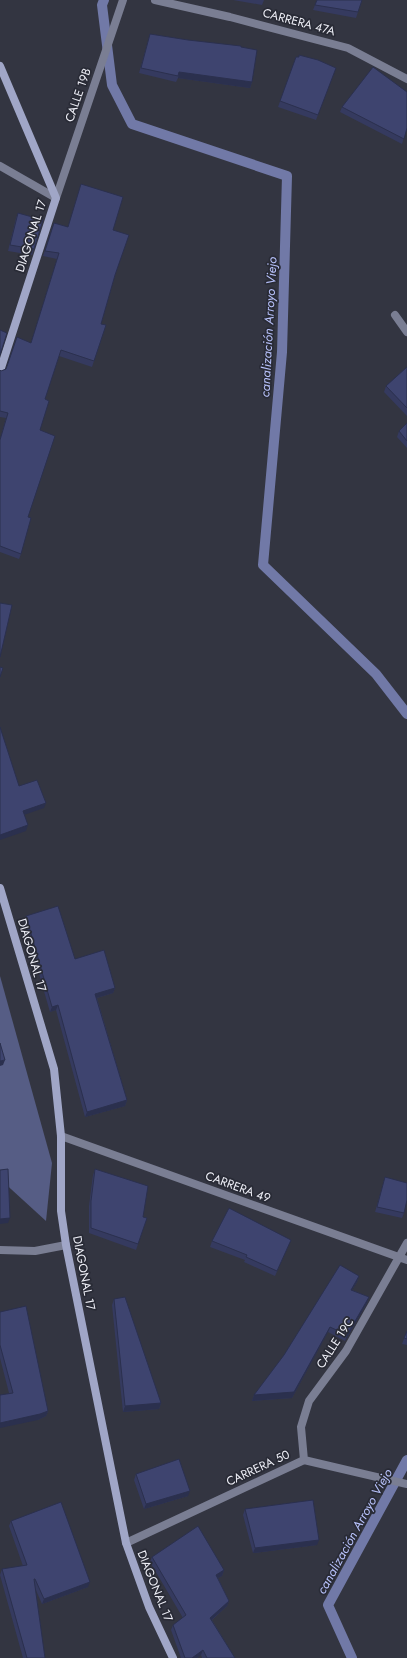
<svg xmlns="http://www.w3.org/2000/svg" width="407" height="1658" font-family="Jost,sans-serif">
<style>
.green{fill:#565d85}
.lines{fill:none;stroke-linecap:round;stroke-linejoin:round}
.stream{stroke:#7179a7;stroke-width:10}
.street{stroke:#7a7e93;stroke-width:8}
.secondary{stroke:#a0a6c7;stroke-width:8}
.wall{fill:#353a5f}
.shaded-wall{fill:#2b304e}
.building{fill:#3e446f;stroke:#2b304e}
.labels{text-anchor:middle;stroke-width:3.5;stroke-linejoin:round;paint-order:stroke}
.street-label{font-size:12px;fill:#eeeff7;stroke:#292b36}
.water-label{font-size:13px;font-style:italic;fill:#b7c1fa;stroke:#292b36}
</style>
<rect width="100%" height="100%" fill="#333541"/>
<path class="green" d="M0 976 52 1163 46 1221 0 1179Z"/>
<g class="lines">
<path class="stream" d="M104 0 102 5 112 85 132 124 287 176 282 352 263 565 376 674 407 714
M352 1658 328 1605 407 1460"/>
<path class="street" d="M155 0 230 17 348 48 407 79
M0 166 56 198 123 0
M395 315 407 332
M61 1136 407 1260
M0 1250 35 1251 66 1245
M304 1460 301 1427 309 1401 346 1351 407 1243
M126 1543 304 1460 407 1484"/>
<path class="secondary" d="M0 66 56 198 0 371
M0 888 54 1069 61 1136V1211L66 1245 126 1543 149 1607 173 1658"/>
</g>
<path class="wall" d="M233 0H264L262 5Z
M317 0H362L356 18 313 10Z
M150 34 188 40 241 47 252 82 250 88 178 78 176 82 139 73Z
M296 57 336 68 316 120 278 107Z
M342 107 407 128 402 144 340 112Z
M18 213 43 220 32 255 8 251 16 218Z
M54 223 67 227 113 230 115 275 101 324 106 325 92 367 59 356 45 399 40 430 28 517 21 554 19 559 0 552V439L6 418 0 417V370L1 371 6 369 31 343 57 259 43 256Z
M407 367V416L384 392 386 386Z
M407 423V448L397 437 399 431Z
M26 916 75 959 115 988 113 993 97 998 127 1100 125 1106 85 1117 56 1010 50 1012 24 922Z
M95 1169 143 1217 147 1218 136 1250 89 1233V1206L93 1175Z
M385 1177 404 1213 402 1218 375 1212Z
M291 1240 275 1276 244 1262 245 1260 210 1247 212 1241Z
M359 1276 357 1282 352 1290 369 1297 367 1303 345 1341 328 1332 292 1398 252 1401 254 1395Z
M114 1299 161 1403 159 1409 123 1412 112 1305Z
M0 1312 48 1411 46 1416 38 1420 9 1393 0 1358Z
M407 1331V1345L402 1344Z
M136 1474 188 1496 144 1509 134 1480Z
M245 1509 317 1545 253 1553 243 1515Z
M11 1521 88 1587 42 1604 35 1588 45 1658H23L0 1575 2 1569 23 1566 9 1526Z
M152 1557 224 1570 222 1576 218 1578 229 1601 227 1606 212 1620 235 1658H202L201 1655 197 1658H181L171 1630 173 1625 183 1618 150 1562Z"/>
<path class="shaded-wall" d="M179 72 252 82 250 88 178 78Z
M46 803 44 808 21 816 23 811Z
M28 825 26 831 0 840V835Z
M115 988 113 993 93 999 95 994Z
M58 1005 56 1010 50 1012 52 1007Z
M5 1060 3 1065 0 1066V1061Z
M127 1100 125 1106 85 1117 87 1112Z
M10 1218 8 1223 0 1224V1219Z
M359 1276 357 1282 349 1295 351 1290Z
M369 1297 367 1303 345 1341 347 1335Z
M330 1327 328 1332 292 1398 252 1401 254 1395Z
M161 1403 159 1409 123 1412 125 1406Z
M48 1411 46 1416 38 1420 0 1428V1423Z
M190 1491 188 1496 144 1509 146 1504Z
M319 1540 317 1545 253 1553 255 1548Z
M224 1570 222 1576 214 1580 216 1575Z
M90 1582 88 1587 42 1604 44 1599Z
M229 1601 227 1606 208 1623 210 1618Z
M203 1650 201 1655 197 1658H192Z"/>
<path class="building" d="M317 0H362L358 12 315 5Z
M150 34 188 40 241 46V47L257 50 252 82 179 72 178 76 141 68Z
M299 55 318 60 336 68 318 115 280 101 296 57H299Z
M373 67 407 92V128L404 139 342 107Z
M81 184 123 197 113 230 129 235 115 275 101 324 106 325 94 361 61 350 45 399 49 401 40 430 55 436 28 517 31 518 21 554 0 546V440L8 413 0 411V370L1 371 6 369 17 337 31 343 59 253 45 251 54 223 68 227Z
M18 213 43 220 34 249 10 245Z
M0 330 7 333 0 355Z
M407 367V408L386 386Z
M407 423V441L399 431Z
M0 603 12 605 0 657Z
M0 667 3 668 0 677Z
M0 727 19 786 37 780 46 803 23 811 28 825 0 835Z
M58 906 75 959 104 950 115 988 95 994 127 1100 87 1112 58 1005 52 1007 26 916Z
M0 1043 5 1060 0 1061Z
M8 1169 10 1218 0 1219V1170Z
M95 1169 148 1186 143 1217 147 1218 138 1244 91 1228V1201Z
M385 1177 407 1183V1200L404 1213 377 1207Z
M229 1208 291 1240 277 1271 246 1257 247 1255 212 1241Z
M340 1265 359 1276 351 1290 369 1297 347 1335 330 1327 294 1392 254 1395 284 1355Z
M125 1297 161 1403 125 1406 114 1299Z
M26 1306 48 1411 40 1414 0 1423V1395L13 1393 0 1345V1312Z
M407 1331V1339L404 1338Z
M179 1459 190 1491 146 1504 136 1474Z
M313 1500 319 1540 255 1548 245 1509Z
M61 1502 90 1582 44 1599 35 1579H34L45 1658H27L2 1569 27 1565 11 1521Z
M198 1526 224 1570 216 1575 229 1601 210 1618 235 1658H207L203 1650 192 1658H185L173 1625 186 1615 152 1557Z"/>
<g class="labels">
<g class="street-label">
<text transform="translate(299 22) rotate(15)" y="4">CARRERA 47A</text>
<text transform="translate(78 95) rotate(-71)" y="4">CALLE 19B</text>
<text transform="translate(31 236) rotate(-72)" y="4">DIAGONAL 17</text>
<text transform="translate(32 955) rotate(74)" y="4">DIAGONAL 17</text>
<text transform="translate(238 1187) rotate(20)" y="4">CARRERA 49</text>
<text transform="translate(84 1273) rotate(79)" y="4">DIAGONAL 17</text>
<text transform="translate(335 1343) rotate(-57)" y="4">CALLE 19C</text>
<text transform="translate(258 1468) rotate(-25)" y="4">CARRERA 50</text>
<text transform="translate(155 1586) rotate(68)" y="4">DIAGONAL 17</text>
</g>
<g class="water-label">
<text transform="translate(268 327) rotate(-87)" y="5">canalización Arroyo Viejo</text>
<text transform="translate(354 1531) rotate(-61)" y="5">canalización Arroyo Viejo</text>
</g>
</g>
</svg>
